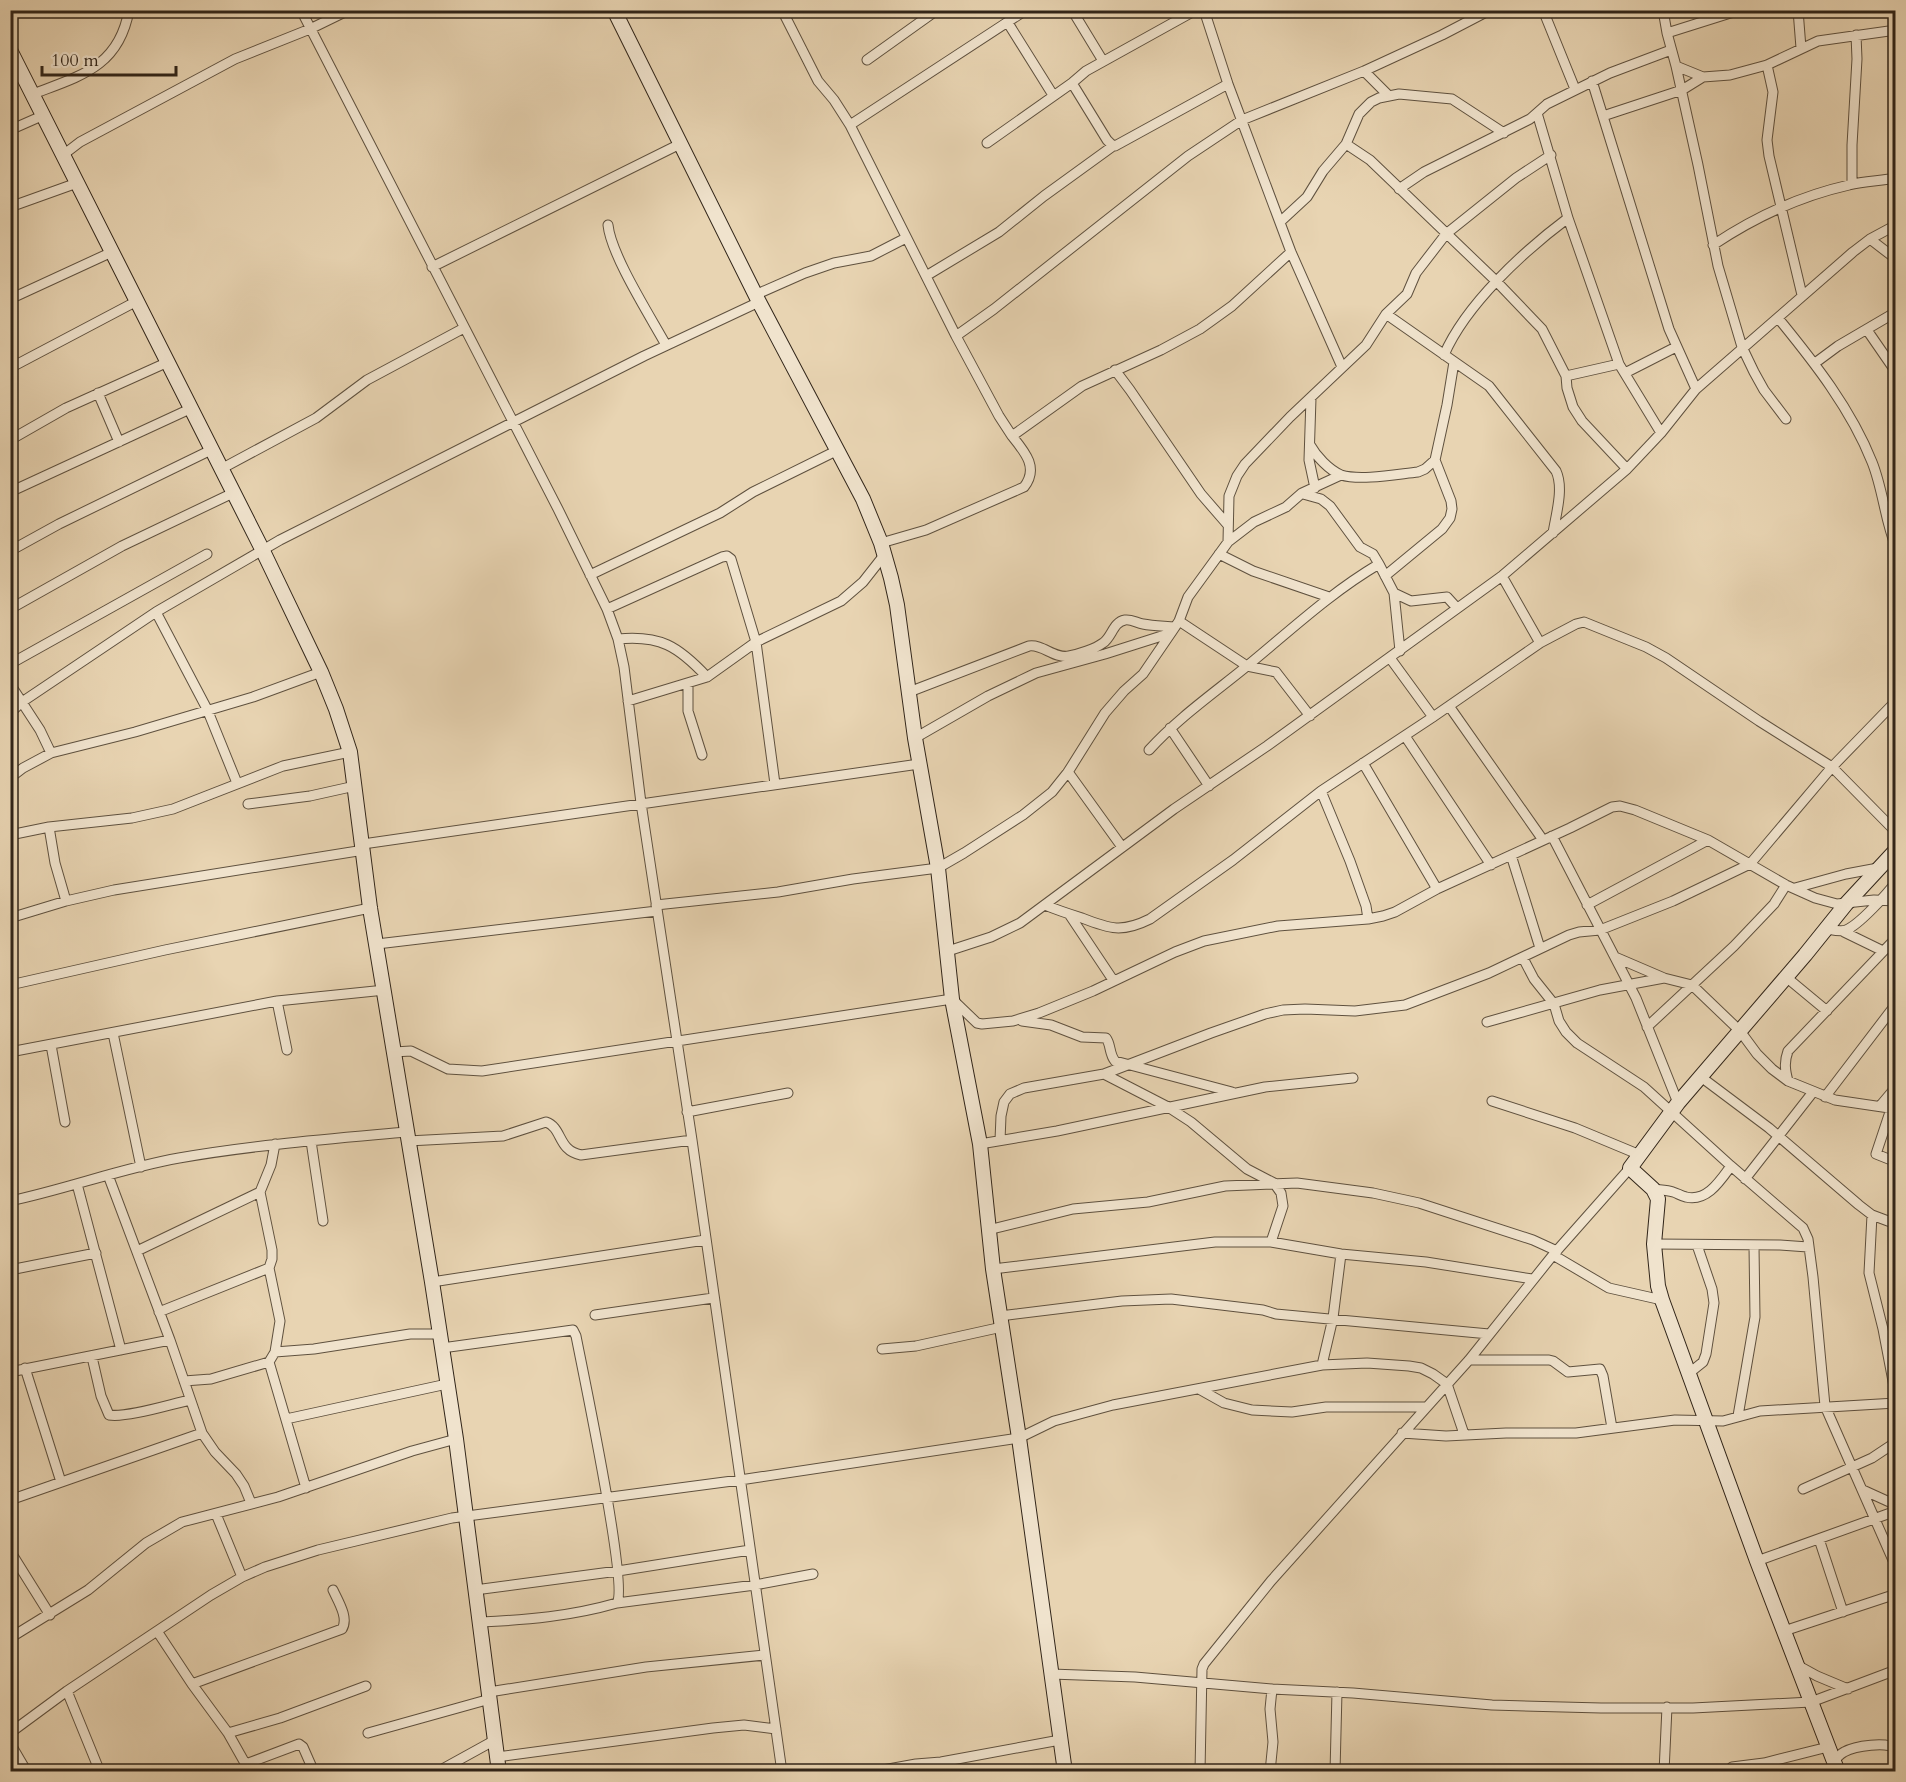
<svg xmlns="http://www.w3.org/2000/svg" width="1906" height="1782" font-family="Cardo,serif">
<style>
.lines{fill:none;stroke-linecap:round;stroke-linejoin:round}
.street-casing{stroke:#5f513f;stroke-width:11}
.secondary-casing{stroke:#312519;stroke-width:16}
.street{stroke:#f0e3cd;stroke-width:9}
.secondary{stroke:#f0e3cd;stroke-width:14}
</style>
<rect width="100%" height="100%" fill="#e8d4b2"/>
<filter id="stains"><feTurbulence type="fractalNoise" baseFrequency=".00333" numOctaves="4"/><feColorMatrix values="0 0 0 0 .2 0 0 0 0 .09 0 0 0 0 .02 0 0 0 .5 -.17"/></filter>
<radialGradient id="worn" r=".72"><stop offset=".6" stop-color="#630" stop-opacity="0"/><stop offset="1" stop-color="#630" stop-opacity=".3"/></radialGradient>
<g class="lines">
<defs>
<path id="street" d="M301 10 558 509 607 609 618 639 624 667 641 803 692 1140 782 1772
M782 10 818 81 834 100 850 125 956 336 999 416 1012 436 1082 386 1161 350 1200 329 1232 306 1291 252
M1072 10 1103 61
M1204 10 1228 84 1291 252 1342 367
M1543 10 1575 89
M1663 10 1667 33 1676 66 1698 165 1718 266 1742 347 1754 372 1764 390 1786 419
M1798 10 1801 48
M1008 23 1053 95
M1667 33 1740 10
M867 60 937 10
M1767 65 1773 92 1767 140 1769 156 1802 295
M1676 66 1703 77 1730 75 1767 65 1818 41 1896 30
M1364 71 1388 95
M1592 81 1669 329 1696 389
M1072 83 1107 140 1111 144 1115 146 1228 84
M33 94C80 76 119 67 129 10
M1537 113 1568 218 1619 364 1661 433
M1603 116 1682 90 1703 77
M850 125 1026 10
M10 130 44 115
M987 143 1072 83 1086 71 1196 10
M1346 144 1370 160 1497 282 1542 329 1566 376 1567 388 1573 407 1582 421 1627 469
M63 155 80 142 235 59 310 29 349 10
M1852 184V145L1857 59 1856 35
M1399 189 1424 172 1530 119 1547 104 1610 73 1671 50
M10 207 77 183
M1280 222 1307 197 1323 171 1346 144 1359 114 1371 102 1379 98 1399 94 1452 99 1504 133
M608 225C611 255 650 316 666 345
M1870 239 1896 259
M1713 245C1755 217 1800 196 1849 185 1864 181 1880 181 1896 178
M432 267 680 144
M926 276 999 232 1044 196 1113 146
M755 295 805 273 834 263 871 256 906 238
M10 299 112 252
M1386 314 1489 386 1556 471C1564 488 1556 514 1553 533
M1778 318C1814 362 1851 409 1872 462 1883 489 1885 521 1896 547
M1867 330 1896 372
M956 336 994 309 1188 156 1242 120 1364 71 1442 35 1490 10
M1444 355C1466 304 1524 251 1568 218
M1815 363 1838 346 1896 312
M10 368 137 301
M1115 370 1130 390 1201 494 1227 524
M1625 373 1676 347
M1566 376 1619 364
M98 393 119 442
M1311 398 1309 460 1315 488
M10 440 66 408 168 362
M1310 445C1316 456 1329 470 1341 475 1361 481 1398 474 1418 472L1425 469 1435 460
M221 469 316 418 367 380 464 328
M10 492 192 408
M1303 494 1321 499 1330 506 1360 547 1373 554 1379 564 1394 593 1400 651
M1228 542 1229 496 1237 476 1245 464 1290 417 1366 345 1386 314 1407 294 1416 273 1446 234 1516 178 1551 155
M881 543 926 530 1024 487C1039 468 1025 452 1012 436
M10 551 59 524 211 450
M1219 554 1253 571 1329 597
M590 575 720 513 753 492 838 450
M1385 576 1442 529 1450 518 1452 509 1451 501 1435 460 1447 405 1454 362
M1502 576 1540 643
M1394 593 1411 601 1447 597 1457 608
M10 609 122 546 233 493
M607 609 722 557 727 556 731 559 756 642 775 784
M156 612 207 709 237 783
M1179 621 1247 666 1276 672 1310 716
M618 639C660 635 678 646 707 677
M1390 658 1433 717
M10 664 207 554
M688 683V711L702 755
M10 684 40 730 51 753
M909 692 1029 646C1043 644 1054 659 1069 656 1079 654 1095 649 1103 643 1112 637 1113 622 1125 620 1131 619 1137 623 1143 624 1153 626 1164 626 1175 627
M628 701 707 677 756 642 841 601 863 582 885 554
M1449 706 1543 840
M10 713 22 702 156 612 280 540 644 356 759 302
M1170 728 1209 786
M1405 736 1491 865
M915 738 988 696 1036 673 1105 654 1171 633 1179 621 1188 597 1228 542 1254 522 1286 507 1302 493 1341 475
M1149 750C1178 718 1214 693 1247 666 1291 630 1330 593 1379 564
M1363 763 1437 889
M1068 772 1122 847
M10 778 23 768 51 753 135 732 253 697 321 672
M1321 791 1350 861 1366 906 1368 919
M248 804 310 796 355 786
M49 827 55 863 66 901
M10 835 49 827 132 818 173 809 283 766 350 752
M1552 836 1636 998 1678 1103
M363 844 919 764
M1511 855 1540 948
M1795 888 1846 874 1878 868
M656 905 778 892 853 879 938 868 964 853 1023 815 1052 792 1068 772 1105 713 1124 691 1143 674 1171 633
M1045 905C1057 910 1069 914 1082 918 1110 929 1122 933 1150 919L1233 860 1321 791 1433 717 1540 643 1576 624 1584 622 1646 647 1666 658 1759 721 1832 767 1896 832
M1587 905 1708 840
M1069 914 1113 980
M10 918 66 901 114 890 364 850
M1827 929C1833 930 1841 932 1846 930 1859 925 1888 893 1896 882
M1844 932 1883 951
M377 944 657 911
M948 951 991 937 1020 923 1174 809 1267 746 1502 576 1627 469 1661 433 1696 389 1853 252 1870 239 1896 225
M1615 957 1664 978 1692 985 1740 1031 1757 1054 1772 1069 1788 1081 1835 1100 1896 1109
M1523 958 1534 979 1554 1004 1559 1021 1566 1032 1577 1043 1644 1087 1731 1166 1803 1228 1808 1239 1813 1277 1825 1406 1896 1567
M1786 977 1827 1011
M10 985 165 950 370 908
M277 1001 287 1050
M1022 1021 1051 1025 1082 1037 1106 1038C1111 1044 1109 1054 1115 1061L1232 1092
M1487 1022 1600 990 1664 978
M1647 1027 1734 946 1774 904 1786 885
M10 1032 12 1052
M113 1033 141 1167
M51 1045 65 1122
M10 1052 277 1001 385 990
M394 1052 411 1051 448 1069 482 1071 952 999 977 1023 982 1024 1013 1021 1039 1013 1093 991 1175 952 1204 941 1278 926 1368 919 1383 916 1395 912 1437 889 1570 828 1612 807 1620 806 1635 810 1708 840 1786 885 1815 898 1837 904 1874 900 1896 901
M1104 1074 1211 1033 1265 1014 1283 1010 1305 1009 1355 1011 1405 1005 1489 973 1569 935 1579 932 1600 930 1673 901 1750 864 1832 767 1896 701
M1701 1077 1769 1128 1859 1205 1872 1215 1896 1224
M1788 1081C1785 1070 1784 1062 1788 1051L1896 938
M1825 1097 1896 1004
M1492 1101 1575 1128 1640 1155
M1880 1106 1896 1087
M1891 1109 1876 1154 1896 1162
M687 1112 788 1093
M1000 1140 1001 1116 1004 1102 1010 1094 1024 1088 1104 1074 1168 1107 1191 1122 1247 1169 1274 1183 1281 1193 1283 1206 1271 1242
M311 1141 323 1221
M408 1141 503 1136 546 1122C563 1128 557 1150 581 1155L692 1140
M980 1144 1057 1131 1265 1087 1353 1078
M108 1175 170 1340 202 1433 215 1452 236 1474 244 1486 251 1503
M1745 1179 1813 1092
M77 1184 121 1350
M1653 1189C1660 1190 1667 1190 1673 1192 1677 1193 1681 1196 1686 1197 1707 1202 1720 1181 1731 1166
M260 1192 272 1250V1259L269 1268 280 1321 275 1352 269 1362 306 1488
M10 1201C67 1189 122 1168 179 1158 254 1145 330 1139 406 1132
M1872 1215 1869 1273 1883 1329 1896 1397
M988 1230 1073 1209 1148 1202 1225 1186 1297 1183 1373 1193 1419 1203 1533 1240 1557 1251
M1654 1244 1780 1245 1808 1247
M137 1251 260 1192 271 1165 275 1144
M1553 1255 1609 1288 1662 1300
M993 1269 1215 1242H1271L1341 1254 1426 1262 1532 1279
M10 1270 96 1253
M432 1282 705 1240
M159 1312 269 1268
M595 1315 713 1298
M1000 1316 1122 1301 1171 1299 1263 1310 1276 1314 1489 1334
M442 1348 573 1330 576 1336C583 1372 628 1585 617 1603 572 1616 527 1620 481 1622
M882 1349 916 1346 1002 1327
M275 1352 314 1349 410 1334H440
M92 1357 101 1396 109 1415C127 1418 171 1404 190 1400
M1469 1360H1549L1553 1361 1568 1372 1600 1369 1603 1376 1612 1428
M1322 1365 1333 1318 1341 1254
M25 1368 61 1482
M10 1372 170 1340
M1688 1374 1703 1362 1706 1354 1714 1303 1712 1289 1697 1245
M184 1381 211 1379 269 1362
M1199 1389 1224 1403 1252 1410 1292 1412 1326 1407H1425
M1738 1416 1755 1317 1754 1246
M286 1419 447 1384
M1402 1433 1446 1436 1506 1433H1576L1675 1420 1723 1421 1760 1411 1896 1403
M1803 1489 1872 1458 1896 1442
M1863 1490 1896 1505
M10 1500 202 1433
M216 1514 242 1577
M1819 1539 1843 1612
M10 1551 50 1615
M1757 1561 1896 1511
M475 1590 618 1571 750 1550
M617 1603 755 1585 813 1574
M157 1631 192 1684 228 1733 250 1772
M1784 1631 1896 1594
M10 1638 88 1590 146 1543 182 1522 278 1497 412 1451 456 1439
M1797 1665 1817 1676 1848 1689
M1051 1674 1135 1677 1272 1689 1353 1693 1492 1705 1601 1708H1693L1811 1702 1896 1670
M192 1684 342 1629C349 1618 338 1601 333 1590
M67 1691 100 1772
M489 1692 646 1667 765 1655
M10 1733 67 1691 211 1595 242 1577 265 1567 318 1550 452 1518 740 1480 1019 1438 1054 1421 1113 1405 1322 1365 1367 1363 1409 1366 1421 1368 1433 1374 1447 1384 1464 1434
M228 1733 280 1718 366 1686
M368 1733 490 1699
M10 1743 27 1772
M497 1757 713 1728 744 1725 776 1729
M1833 1761C1837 1758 1840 1754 1844 1752 1855 1746 1887 1741 1896 1749
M246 1764 299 1744 303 1747 314 1772
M1732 1767 1764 1763 1828 1747
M437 1772 495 1740
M872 1772 916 1764 941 1762 1060 1740
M1200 1772 1202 1669 1204 1664 1271 1581 1469 1360 1553 1255 1630 1168
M1270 1772 1273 1742 1270 1709 1272 1689
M1335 1772 1337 1692
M1664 1772 1667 1707"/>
<path id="secondary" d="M614 10 759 302 863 499 881 543 891 578 897 605 915 738 938 868 952 999 980 1144 993 1269 1019 1438 1065 1772
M10 50 262 549 321 672 336 709 350 752 370 908 432 1282 456 1439 499 1772
M1838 1772 1757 1561 1662 1300 1658 1286 1654 1244 1658 1199 1653 1189 1630 1168 1678 1103 1805 955 1846 904 1896 850"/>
</defs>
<use href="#street" class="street-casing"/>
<use href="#secondary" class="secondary-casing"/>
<use href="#street" class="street"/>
<use href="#secondary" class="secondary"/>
</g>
<rect width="1906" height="1782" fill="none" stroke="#e8d4b2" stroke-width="36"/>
<rect x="12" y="12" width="1882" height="1758" fill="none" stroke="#312519" stroke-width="3"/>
<rect x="18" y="18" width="1870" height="1746" fill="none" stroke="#312519" stroke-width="1.5"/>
<path d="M42 66v9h134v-9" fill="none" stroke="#312519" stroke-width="3"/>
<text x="51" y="66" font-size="18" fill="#312519" stroke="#f0e3cd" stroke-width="4.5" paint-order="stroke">100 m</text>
<rect width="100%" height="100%" filter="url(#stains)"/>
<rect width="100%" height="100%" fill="url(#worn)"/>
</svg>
